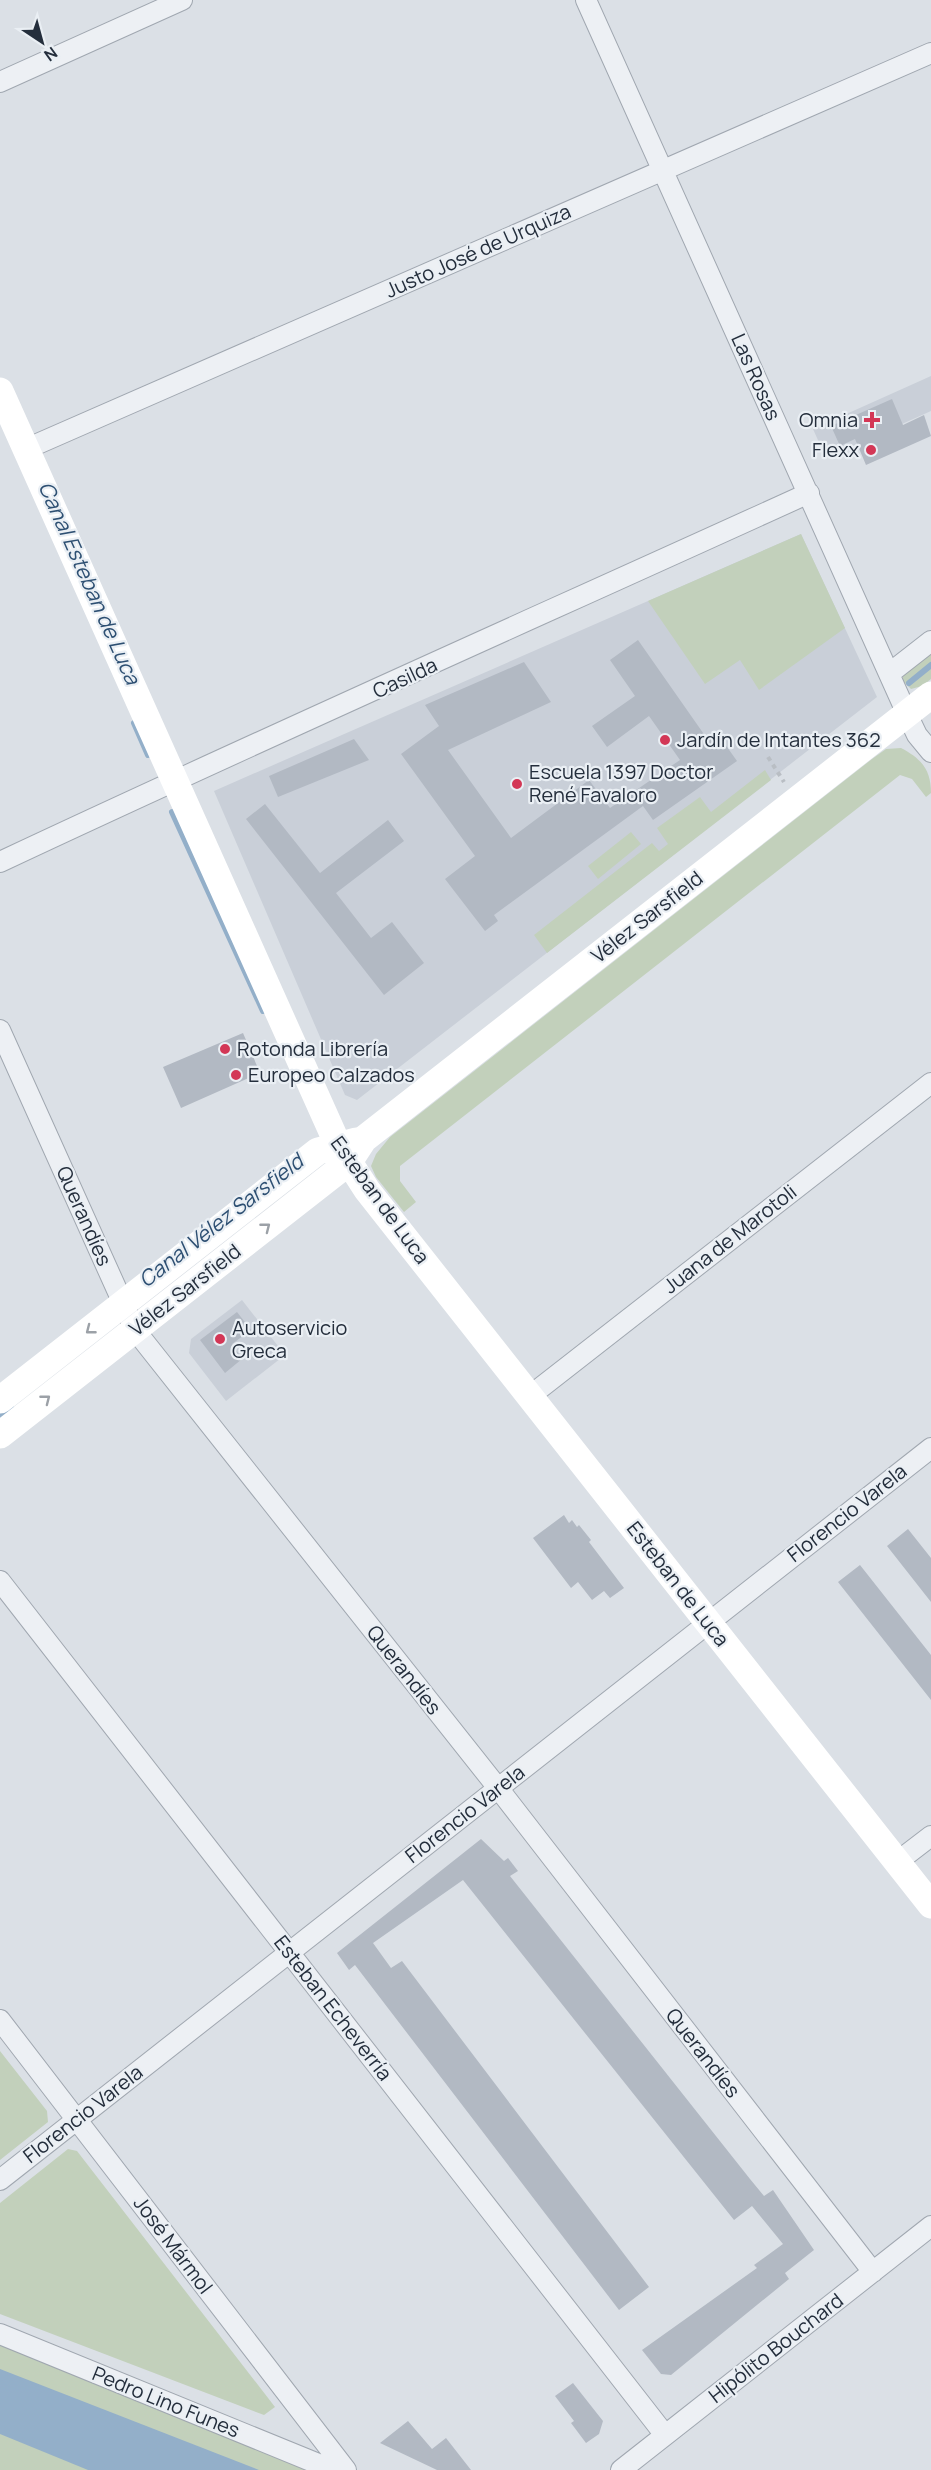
<svg xmlns="http://www.w3.org/2000/svg" width="931" height="2470" font-family="Manrope,sans-serif">
<style>
.built{fill:#c9cfd8}
.green{fill:#c2d0bb}
.water{fill:#93afc9}
.lines{fill:none;stroke-linecap:round;stroke-linejoin:round}
.stream{stroke:#93afc9;stroke-width:6}
.building{fill:#b2b9c3}
.street-casing{stroke:#a0a7b0;stroke-width:22}
.path{stroke:#b9bec4;stroke-width:4;stroke-dasharray:4.5 4.5;stroke-linecap:butt}
.street{stroke:#edf0f4;stroke-width:20}
.secondary{stroke:#fff;stroke-width:27}
.oneway{stroke:#9ca1a7}
.poi-dot{fill:#d33756;stroke:#eaeff4;stroke-width:2}
.labels{text-anchor:middle;stroke-width:4.5;stroke-linejoin:round;paint-order:stroke}
.street-label{font-size:20px;fill:#242e3c;stroke:#eaeff4}
.poi-label{font-size:20px;fill:#242e3c;stroke:#eaeff4;text-anchor:start}
.water-label{font-size:21px;font-style:italic;fill:#2d4f72;stroke:#eaeff4}
</style>
<rect width="100%" height="100%" fill="#dbe0e6"/>
<path class="built" d="M931 376V411L826 458 813 429Z
M801 534 877 697 357 1100 345 1095 214 791Z
M242 1300 285 1355 226 1401 189 1353 191 1339Z"/>
<path class="green" d="M801 534 845 628 759 690 740 660 705 684 648 601Z
M931 647V679L922 686 911 689 903 681 902 673Z
M901 748C922 759 931 770 931 793L926 797 912 779 900 775 400 1166V1181L416 1202 404 1212 376 1177 371 1166 376 1154 390 1137 872 759 886 749Z
M765 770 771 780 547 953 534 935 652 843 659 851 668 844 657 828 700 797 711 812Z
M631 832 641 844 598 879 588 866Z
M0 2051 47 2111 48 2122 0 2160Z
M68 2149 77 2151 275 2407 264 2415 0 2314V2203Z
M0 2334 333 2470H0Z"/>
<path class="water" d="M0 2369 259 2470H88L0 2434Z"/>
<g class="lines">
<path class="stream" d="M909 683 931 665
M134 723 148 755
M172 812 263 1011
M0 1416 11 1407"/>
</g>
<path class="building" d="M892 399 903 425 924 415 931 436 866 465 855 439 840 446 831 426Z
M638 640 708 740 717 733 737 761 653 820 643 806 494 915 498 921 485 931 445 879 475 856 401 754 439 726 425 705 524 662 551 702 448 750 511 838 589 780 610 808 680 760 649 716 607 747 592 726 635 696 610 660Z
M354 739 369 760 278 797 269 776Z
M265 804 320 873 388 820 404 841 336 893 371 938 392 922 424 963 384 995 246 819Z
M243 1033 260 1073 181 1108 163 1067Z
M237 1312 251 1330 232 1344 242 1359 225 1373 200 1340Z
M564 1515 569 1523 572 1520 577 1527 579 1525 591 1540 589 1542 624 1588 610 1598 604 1591 592 1600 578 1582 571 1588 533 1538Z
M908 1529 931 1558V1602L887 1546Z
M860 1565 931 1655V1700L838 1582Z
M481 1839 504 1861 508 1858 518 1871 510 1876 750 2179 764 2196 773 2190 814 2250 785 2273 789 2279 671 2375 661 2374 642 2350 757 2268 754 2265 783 2244 752 2206 734 2220 463 1880 373 1943 391 1968 402 1961 649 2287 619 2310 355 1965 349 1970 337 1953Z
M573 2383 603 2421 599 2434 586 2443 571 2423 574 2421 555 2396Z
M408 2421 432 2449 446 2438 471 2470H437L380 2443Z"/>
<g class="lines">
<defs>
<path id="street" d="M586 0 907 714 917 735 931 752
M0 82 182 0
M26 449 931 53
M890 673 931 641
M0 862C268 736 539 616 809 493
M0 1030 135 1330 498 1788 873 2272
M530 1396 931 1083
M0 1581 665 2435
M897 1862 931 1836
M0 2020 346 2470
M0 2180 931 1448
M0 2334 333 2470
M621 2470 931 2226"/>
</defs>
<use href="#street" class="street-casing"/>
<path class="path" d="M768 757 784 782"/>
<use href="#street" class="street"/>
<path class="secondary" d="M0 391 338 1145 367 1190 931 1905
M0 1400 318 1151 356 1141
M0 1435 349 1162 364 1139 931 695"/>
</g>
<defs><path id="oneway-chevron" d="M-2-3.5L2.5 0L-2 3.5" fill="none" stroke-width="1.6" stroke-linecap="round" stroke-linejoin="round" transform="scale(1.5)"/></defs>
<g class="oneway">
<use href="#oneway-chevron" transform="translate(266 1227) rotate(-38)"/>
<use href="#oneway-chevron" transform="translate(90 1330) rotate(142)"/>
<use href="#oneway-chevron" transform="translate(46 1399) rotate(-38)"/>
</g>
<g class="poi-dot">
<path d="M869 411h6v6h6v6h-6v6h-6v-6h-6v-6h6z"/>
<circle cx="871" cy="450" r="6"/>
<circle cx="665" cy="740" r="6"/>
<circle cx="517" cy="784" r="6"/>
<circle cx="225" cy="1049" r="6"/>
<circle cx="236" cy="1075" r="6"/>
<circle cx="220" cy="1339" r="6"/>
</g>
<g class="labels">
<g class="street-label">
<text transform="translate(478 251) rotate(-24)" y="7">Justo José de Urquiza</text>
<text transform="translate(756 377) rotate(66)" y="7">Las Rosas</text>
<text transform="translate(405 678) rotate(-25)" y="7">Casilda</text>
<text transform="translate(647 917) rotate(-38)" y="7">Vélez Sarsfield</text>
<text transform="translate(380 1200) rotate(54)" y="7">Esteban de Luca</text>
<text transform="translate(84 1216) rotate(66)" y="7">Querandíes</text>
<text transform="translate(730 1239) rotate(-38)" y="7">Juana de Marotoli</text>
<text transform="translate(185 1290) rotate(-38)" y="7">Vélez Sarsfield</text>
<text transform="translate(847 1513) rotate(-38)" y="7">Florencio Varela</text>
<text transform="translate(678 1584) rotate(52)" y="7">Esteban de Luca</text>
<text transform="translate(404 1670) rotate(52)" y="7">Querandíes</text>
<text transform="translate(465 1814) rotate(-38)" y="7">Florencio Varela</text>
<text transform="translate(333 2008) rotate(52)" y="7">Esteban Echeverría</text>
<text transform="translate(703 2053) rotate(52)" y="7">Querandíes</text>
<text transform="translate(83 2114) rotate(-38)" y="7">Florencio Varela</text>
<text transform="translate(173 2245) rotate(53)" y="7">José Mármol</text>
<text transform="translate(776 2348) rotate(-38)" y="7">Hipólito Bouchard</text>
<text transform="translate(166 2402) rotate(22)" y="7">Pedro Lino Funes</text>
</g>
<g class="poi-label">
<text x="858" y="427" text-anchor="end">Omnia</text>
<text x="859" y="457" text-anchor="end">Flexx</text>
<text x="677" y="747">Jardín de Intantes 362</text>
<text x="529" y="779">Escuela 1397 Doctor<tspan x="529" dy="23">René Favaloro</tspan></text>
<text x="237" y="1056">Rotonda Librería</text>
<text x="248" y="1082">Europeo Calzados</text>
<text x="232" y="1335">Autoservicio<tspan x="232" dy="23">Greca</tspan></text>
</g>
<g class="water-label">
<text transform="translate(89 583) rotate(66)" y="7">Canal Esteban de Luca</text>
<text transform="translate(221 1221) rotate(-38)" y="7">Canal Vélez Sarsfield</text>
</g>
</g>
<g transform="translate(42 42) rotate(144)" stroke="#eaeff4" stroke-width="4.5" paint-order="stroke">
<path d="M0-4.5L10 22L0 15L-10 22Z" fill="#242e3c"/>
<text y="-9" font-size="16" font-weight="bold" text-anchor="middle" fill="#242e3c">N</text>
</g>
</svg>
